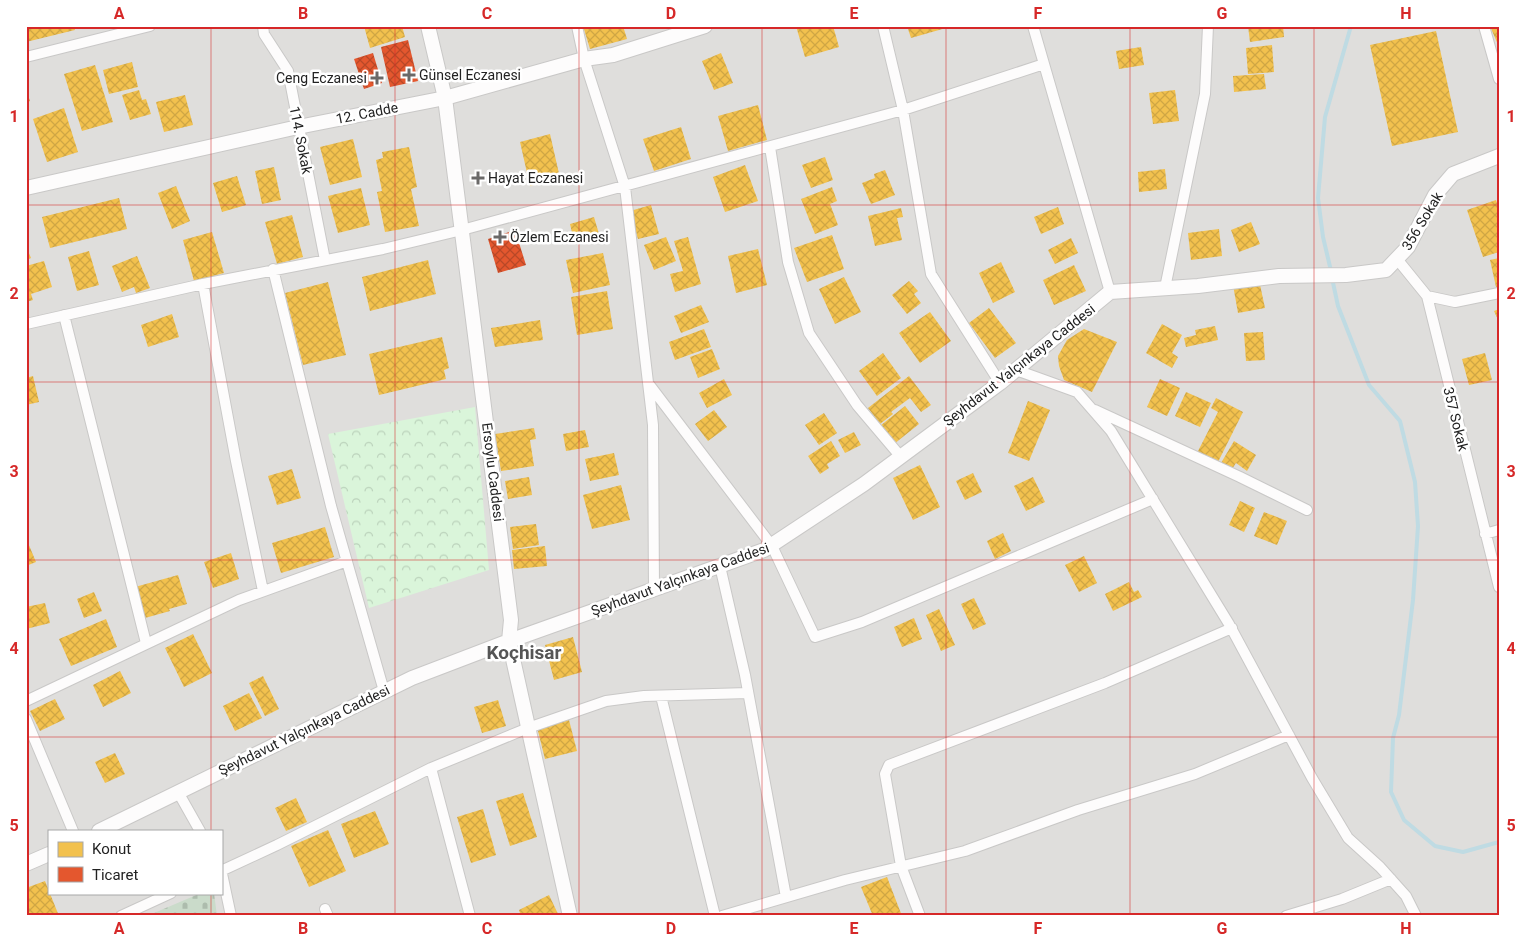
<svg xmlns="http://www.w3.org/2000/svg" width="1525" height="942" font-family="Roboto,sans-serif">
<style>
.residential{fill:#dfdedc;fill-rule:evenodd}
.cemetery{fill:url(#cemetery-stones)}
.park{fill:url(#park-crowns)}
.homes{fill:url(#homes-cross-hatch)}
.shops{fill:url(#shops-cross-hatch)}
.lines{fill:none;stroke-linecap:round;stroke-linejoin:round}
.stream{stroke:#bfdbe3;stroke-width:4}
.minor-casing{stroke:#c9c8c7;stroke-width:12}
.tertiary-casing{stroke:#c9c8c7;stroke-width:16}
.minor{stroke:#fdfcfc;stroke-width:10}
.tertiary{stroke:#fdfcfc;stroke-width:14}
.grid{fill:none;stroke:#d62828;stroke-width:1;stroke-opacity:0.55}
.poi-dot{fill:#6a6968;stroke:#fff;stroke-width:2}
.labels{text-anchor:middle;stroke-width:5;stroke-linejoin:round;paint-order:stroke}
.poi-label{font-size:14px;fill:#222;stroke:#fff;text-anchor:start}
.street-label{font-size:14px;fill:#222;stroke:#fff}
.district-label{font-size:19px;font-weight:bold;fill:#555;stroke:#fff}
.neatline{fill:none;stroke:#d62828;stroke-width:2}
.grid-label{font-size:16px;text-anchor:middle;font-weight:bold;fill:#d62828}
</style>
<defs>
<pattern id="cemetery-stones" width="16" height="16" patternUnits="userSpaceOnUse" patternTransform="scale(1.25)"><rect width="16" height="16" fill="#cadbca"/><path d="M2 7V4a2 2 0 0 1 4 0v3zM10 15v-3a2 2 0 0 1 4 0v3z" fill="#adbcad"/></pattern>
<pattern id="park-crowns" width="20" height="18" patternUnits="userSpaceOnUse" patternTransform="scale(1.25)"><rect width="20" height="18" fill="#daf5da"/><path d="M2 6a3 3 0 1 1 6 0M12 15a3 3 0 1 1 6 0" fill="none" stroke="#bbd2bb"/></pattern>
<pattern id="homes-cross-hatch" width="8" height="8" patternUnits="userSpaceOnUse" patternTransform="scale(1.25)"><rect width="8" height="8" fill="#f2c14e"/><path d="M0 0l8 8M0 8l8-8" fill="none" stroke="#cfa644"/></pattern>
<pattern id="shops-cross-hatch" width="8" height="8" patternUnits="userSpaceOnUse" patternTransform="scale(1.25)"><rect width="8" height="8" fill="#e4572e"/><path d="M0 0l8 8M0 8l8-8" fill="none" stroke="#b84827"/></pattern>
</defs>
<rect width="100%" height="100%" fill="#f0eeeb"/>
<path class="residential" d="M26 26H1499V916H26ZM49 831H221V893H49Z"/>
<path class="cemetery" d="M201 893H214L217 916H147Z"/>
<path class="park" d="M475 407 489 570 369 608 328 434Z"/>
<path class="homes" d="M26 26H74L75 30 26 42Z
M364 26H402L405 37 370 48Z
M583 26H623L627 39 590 49Z
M796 26H833L839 47 805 57Z
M907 26H945L946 28 911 38Z
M1248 26H1283L1284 37 1250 42Z
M1490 26H1499V47Z
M1436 31 1458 132 1392 146 1370 45Z
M1272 45 1274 72 1248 74 1246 48Z
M1141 47 1144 65 1119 69 1116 51Z
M721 53 733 83 714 90 702 61Z
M132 62 138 87 109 94 103 70Z
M95 65 113 122 82 131 64 74Z
M1264 74 1266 89 1234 92 1233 76Z
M26 89 30 101 26 103Z
M139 90 142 100 146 99 151 114 130 120 122 95Z
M1175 90 1179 121 1153 124 1149 93Z
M185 95 193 125 164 132 156 102Z
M758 105 767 140 728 151 718 116Z
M64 108 78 152 47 162 33 119Z
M681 127 691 159 654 171 643 139Z
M550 134 560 178 530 186 520 142Z
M353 139 362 177 330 185 320 147Z
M409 147 417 187 411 189 419 226 385 232 377 192 382 191 376 160 383 158 382 152Z
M825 157 833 180 811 188 802 165Z
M745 165 758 201 725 212 713 177Z
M274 167 281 200 262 204 255 171Z
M1165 169 1167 189 1139 192 1138 172Z
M885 170 895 195 871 204 862 183 875 178 874 174Z
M237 176 246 205 222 212 213 183Z
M176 186 190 221 172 229 158 193Z
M832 187 837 201 830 204 838 225 815 234 801 199Z
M361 188 370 225 338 233 328 196Z
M119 198 127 229 50 248 42 217Z
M1496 200 1499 209V252L1483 257 1467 210Z
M651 205 659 234 638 239 630 211Z
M1058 207 1064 224 1041 234 1034 217Z
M901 208 903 217 897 218 902 240 875 246 868 216Z
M292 215 303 257 277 264 265 222Z
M594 217 599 234 574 241 570 224Z
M1251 222 1260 244 1239 252 1231 230Z
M1219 229 1222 256 1191 260 1188 233Z
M212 232 224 273 194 281 183 240Z
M832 235 844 269 807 282 794 248Z
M666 237 676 261 654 270 644 245Z
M688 237 701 284 675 292 670 274 683 271 674 241Z
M1071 238 1078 253 1055 264 1048 250Z
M26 246 31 258 26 260Z
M758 249 767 285 736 293 728 256Z
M89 251 99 285 77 291 68 257Z
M603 253 610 285 573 293 566 260Z
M137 256 150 288 136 293 134 287 122 292 112 266Z
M1499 258V286L1496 287 1490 260Z
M428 260 436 294 370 311 362 277Z
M44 261 52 287 31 294 33 300 26 302V266Z
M1001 262 1015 292 993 303 979 273Z
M1074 265 1086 291 1054 305 1043 280Z
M844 277 861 312 835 324 819 289Z
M1259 280 1265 308 1238 313 1233 285Z
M909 281 918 291 914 294 921 303 907 314 892 295Z
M328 282 346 355 303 365 285 293Z
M607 291 613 329 577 335 571 297Z
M701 305 709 322 681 333 674 316Z
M989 308 1016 343 995 358 969 323Z
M1499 309V322L1494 311Z
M930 312 951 341 920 363 899 333Z
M172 314 179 337 148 347 141 325Z
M540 320 543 340 495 347 491 328Z
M1162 324 1182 335 1172 353 1178 357 1172 368 1146 353Z
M1215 326 1218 340 1186 347 1184 338 1196 335 1195 330Z
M704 329 711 347 675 360 669 342Z
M1084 329 1117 342 1092 392 1064 380 1059 366 1058 356 1067 340Z
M1263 332 1265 360 1246 361 1244 333Z
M442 337 449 368 444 370 446 379 379 395 369 354Z
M712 349 720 369 698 378 690 357Z
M883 353 901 378 877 396 859 371Z
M1485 353 1492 380 1469 385 1462 359Z
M33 376 39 402 26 405V378Z
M909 376 931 405 921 412 910 398 891 412 893 414 880 424 868 408Z
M724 379 732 395 707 408 699 393Z
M1160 379 1180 388 1167 416 1147 407Z
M1186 392 1211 403 1200 427 1175 416Z
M1216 398 1243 412 1217 464 1197 453 1218 412 1211 408Z
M1028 401 1050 410 1029 461 1008 453Z
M905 406 919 424 894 444 880 426Z
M714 410 727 427 708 441 695 424Z
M824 413 837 433 819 445 805 425Z
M534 428 536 439 530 440 534 466 501 471 495 434Z
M585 430 589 447 566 451 563 434Z
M854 432 861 445 845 453 838 440Z
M831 441 840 456 827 464 829 468 820 474 808 456Z
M1234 441 1256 455 1247 471 1236 463 1232 469 1221 463Z
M614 453 619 475 590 481 585 459Z
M920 465 940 507 913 520 893 478Z
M292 469 301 498 277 505 268 476Z
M973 473 982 492 965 500 956 481Z
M529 477 532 495 508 499 505 481Z
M1033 477 1045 502 1026 511 1014 486Z
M621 485 630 520 592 529 583 495Z
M1240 501 1255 508 1244 532 1229 525Z
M1264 512 1287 521 1277 545 1254 536Z
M536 524 539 545 513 549 510 527Z
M325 527 334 557 281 573 272 543Z
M1003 533 1011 551 995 559 987 541Z
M26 538 36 562 26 566Z
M545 546 547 566 514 569 512 550Z
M231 553 239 579 213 588 204 562Z
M1084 556 1097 583 1079 592 1065 565Z
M178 575 187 604 169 609 170 611 145 618 135 587Z
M1129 582 1134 592 1138 590 1142 597 1113 611 1105 594Z
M94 592 102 611 84 618 77 599Z
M974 598 986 624 973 630 961 604Z
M45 603 50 623 26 629V607Z
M939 609 955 645 941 651 926 615Z
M914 618 922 639 902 647 894 627Z
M106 619 117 647 71 666 59 639Z
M193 634 212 673 184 687 165 648Z
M573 637 582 672 554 680 545 645Z
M120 671 131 693 103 707 93 685Z
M263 676 279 709 265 716 249 683Z
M249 693 262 718 235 731 223 706Z
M55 699 65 719 40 731 30 711Z
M498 700 506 726 482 733 474 707Z
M569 720 577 751 545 759 537 727Z
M115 753 125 774 105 783 95 762Z
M523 793 537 837 510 846 496 801Z
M296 798 307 822 286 831 275 808Z
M483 809 496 855 471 863 457 817Z
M375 811 389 844 354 858 341 824Z
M328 830 346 871 309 887 291 846Z
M887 877 902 916H873L861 887Z
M45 881 59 916H28L26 912V888Z
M549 895 559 916H521L519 910Z"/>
<path class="shops" d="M408 40 418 81 390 87 381 47Z
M373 53 382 83 364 89 354 59Z
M515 230 526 265 498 273 488 239Z"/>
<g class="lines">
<path class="stream" d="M1331 271 1323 237 1318 198 1325 117 1351 26
M1332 278 1338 306 1369 385 1400 421 1415 482 1418 526 1413 600 1399 715 1393 738 1391 792 1404 820 1435 846 1463 852 1499 842"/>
<defs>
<path id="minor" d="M263 26 264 34 288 71 325 260
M577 26 584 59 625 187 653 425 654 589
M883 26 903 110 931 274 1000 383
M1033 26 1110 292
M1484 26 1499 79
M26 57 150 26
M770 147 788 262 809 333 857 405 901 457
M1397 259 1427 296 1499 587
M273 269 331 506 384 691
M203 284 236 461 263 591
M1165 288 1205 94 1208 26
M1427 296 1455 302 1499 293
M64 315 146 643
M26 324 203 284 383 249 462 230 903 110 1044 64
M1016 370 1077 392 1111 431 1229 624 1312 778 1348 838 1380 867 1406 896 1416 916
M648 383 772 546 815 637 862 622 1153 499
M1095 410 1240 477 1307 510
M1485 534 1499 530
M720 566 745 675 786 897
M661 696 715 916
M26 701 239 600 347 561
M26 719 73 831
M431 768 470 916
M178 792 200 831
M221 869 231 916
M221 871 277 845 431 768 528 728 606 701 644 696 748 693
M325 909 328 916
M121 916 171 893
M722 916 845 880 965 851 1078 810 1195 774 1289 735
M920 916 901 866 885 774 889 765 1105 683 1232 628
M1286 916 1342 899 1391 879"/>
<path id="tertiary" d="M428 26 445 98 511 620 509 641 570 916
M26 188 298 127 445 98 584 59 613 55 705 26
M99 831 412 678 509 641 764 550 864 484 1000 383 1110 292 1198 286 1279 276 1346 275 1386 270 1408 247 1435 195 1453 174 1499 156
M26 864 49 854"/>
</defs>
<use href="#minor" class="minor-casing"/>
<use href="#tertiary" class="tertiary-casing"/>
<use href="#minor" class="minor"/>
<use href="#tertiary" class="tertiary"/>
</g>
<path class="grid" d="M211 26V831M395 26V916M579 26V916M762 26V916M946 26V916M1130 26V916M1314 26V916M26 205H1499M26 382H1499M26 560H1499M26 737H1499M211 893V916"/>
<g class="poi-dot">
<path d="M406.5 67.5h5v5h5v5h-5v5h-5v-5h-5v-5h5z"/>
<path d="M374.5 70.5h5v5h5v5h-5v5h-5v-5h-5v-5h5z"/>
<path d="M475.5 170.5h5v5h5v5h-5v5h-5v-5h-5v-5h5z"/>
<path d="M497.5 229.5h5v5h5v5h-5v5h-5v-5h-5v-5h5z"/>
</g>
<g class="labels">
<g class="poi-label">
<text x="419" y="80">Günsel Eczanesi</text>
<text x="367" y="83" text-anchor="end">Ceng Eczanesi</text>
<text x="488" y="183">Hayat Eczanesi</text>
<text x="510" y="242">Özlem Eczanesi</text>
</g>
<g class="street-label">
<text transform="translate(367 113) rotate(-11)" y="5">12. Cadde</text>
<text transform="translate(301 140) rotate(79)" y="5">114. Sokak</text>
<text transform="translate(1422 221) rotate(-59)" y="5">356 Sokak</text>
<text transform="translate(1019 365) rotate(-38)" y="5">Şeyhdavut Yalçınkaya Caddesi</text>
<text transform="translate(1456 419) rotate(76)" y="5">357 Sokak</text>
<text transform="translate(493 472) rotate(83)" y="5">Ersoylu Caddesi</text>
<text transform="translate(680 579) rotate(-20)" y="5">Şeyhdavut Yalçınkaya Caddesi</text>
<text transform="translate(304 730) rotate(-26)" y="5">Şeyhdavut Yalçınkaya Caddesi</text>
</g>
<g class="district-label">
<text x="524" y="659">Koçhisar</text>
</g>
</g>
<rect width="1525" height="942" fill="none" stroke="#ffffff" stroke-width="55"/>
<rect x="48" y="830" width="175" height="65" fill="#ffffff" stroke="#a7a7a7"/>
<rect x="58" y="842" width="25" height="15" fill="#f2c14e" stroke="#a7a7a7"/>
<text x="92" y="854" font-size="15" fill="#222222">Konut</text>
<rect x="58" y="867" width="25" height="15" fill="#e4572e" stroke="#a7a7a7"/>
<text x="92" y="880" font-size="15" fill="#222222">Ticaret</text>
<rect x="28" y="28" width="1470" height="886" class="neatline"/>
<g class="grid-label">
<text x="119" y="19">A</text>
<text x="303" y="19">B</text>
<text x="487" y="19">C</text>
<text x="671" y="19">D</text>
<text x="854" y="19">E</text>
<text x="1038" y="19">F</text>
<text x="1222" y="19">G</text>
<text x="1406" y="19">H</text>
<text x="14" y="122">1</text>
<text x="1511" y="122">1</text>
<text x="14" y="299">2</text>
<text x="1511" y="299">2</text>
<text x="14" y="477">3</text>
<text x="1511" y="477">3</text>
<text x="14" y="654">4</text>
<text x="1511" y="654">4</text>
<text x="14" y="831">5</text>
<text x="1511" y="831">5</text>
<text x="119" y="934">A</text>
<text x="303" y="934">B</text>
<text x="487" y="934">C</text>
<text x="671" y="934">D</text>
<text x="854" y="934">E</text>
<text x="1038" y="934">F</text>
<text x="1222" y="934">G</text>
<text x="1406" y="934">H</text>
</g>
</svg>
